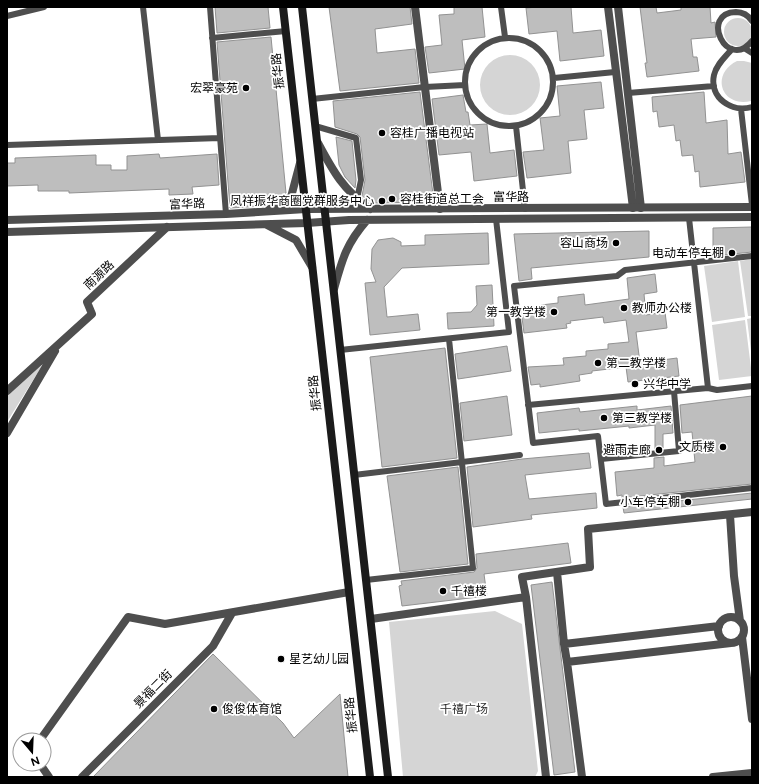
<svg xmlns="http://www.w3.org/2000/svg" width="759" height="784" font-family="Figtree,'Noto Sans SC',sans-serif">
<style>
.green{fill:#d5d5d5}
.building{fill:#bebebe;stroke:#929292}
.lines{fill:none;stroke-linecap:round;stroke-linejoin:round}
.service{stroke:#4e4e4e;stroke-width:6}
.minor{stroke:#4e4e4e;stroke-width:8}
.tertiary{stroke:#4e4e4e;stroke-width:8}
.secondary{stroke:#1b1b1b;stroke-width:8}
.poi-dot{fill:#000;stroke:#fff;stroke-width:1.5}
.labels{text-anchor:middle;stroke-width:3.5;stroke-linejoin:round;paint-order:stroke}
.street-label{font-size:12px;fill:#000;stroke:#fff}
.poi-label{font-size:12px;fill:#000;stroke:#fff;text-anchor:start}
.park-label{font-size:12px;fill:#2c2c2c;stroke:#fff}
</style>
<rect width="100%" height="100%" fill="#fff"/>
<path class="green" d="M724 32a14 14 0 1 1 28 0a14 14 0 1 1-28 0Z
M480 85a30 30 0 1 1 60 0a30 30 0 1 1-60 0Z
M737 61H744L752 63 751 101C721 108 710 74 737 61Z
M752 259V316H748L740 261Z
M738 261 745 317 712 322 704 266Z
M752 318V359L747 319Z
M745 320 752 376 719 380 712 325Z
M43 364 7 422V396Z
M495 611 522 624 538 771 535 777H403L389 622Z"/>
<path class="building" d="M215 7H268L270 28 217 33Z
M329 7H410L412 24 375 29 377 53 415 49 419 83 340 91Z
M454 7H482L485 37 462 40 465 69 429 73 425 47 442 45 439 15 454 14Z
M538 7H571L573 33 601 30 604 56 560 61 557 31 529 34 526 8Z
M640 7H656L657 13 681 10V7H710L711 23 715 22 716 37 691 39 693 57H697L699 71 647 77 645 63H647Z
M271 37 286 193 264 206 230 208 217 42Z
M601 82 604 108 584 110 587 139 568 141 571 173 527 178 523 152 544 150 540 118 560 116 557 86Z
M420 92 434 202 373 203 362 196 365 180 360 137 357 134 335 127 333 101Z
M704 92 706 123 727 120 728 154 741 152 745 182 700 187 699 171 695 172 693 155 682 156 680 140 676 141 674 125 659 127 657 111 653 112 652 97Z
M463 95 466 112H468L470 125 487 124 490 153 514 150 517 176 474 181 471 152 439 155 432 99Z
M336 137 352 141 356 180 355 188 345 177 339 165Z
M159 154 160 158 217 154 219 185 192 187 193 194 169 195V189L69 193V191H38V185L7 186V163H15V158L96 155V165H111V170H127V156Z
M752 227V252L713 256V228Z
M649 231V257L531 268 532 279 519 281 514 234Z
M488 233 489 264 402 268 384 287 387 317 418 314 420 330 370 335 365 283 376 282 371 269 372 249 378 240 393 238 401 242V246L425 245V235Z
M655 274 657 292 644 294 646 315 665 312 667 328 636 332 640 363 677 358 679 376 628 382 626 367 592 371V373L579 375 580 381 540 387V384L531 385 528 367 564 365 563 358 586 356V351L608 349V344L629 342 626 320 604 323 603 317 570 321 571 323 566 324 567 328 524 333 521 310 541 308V305L558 303V297L584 294 585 305 629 299 627 278Z
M492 285 494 326 448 329 447 313 471 312 477 305 476 286Z
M507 346 511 371 458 379 455 354Z
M445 348 457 458 382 467 370 357Z
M507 396 512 435 464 441 460 403Z
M752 396V484L622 498V495L617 496 615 472 654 468V458L664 457V466L695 462 692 432 682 433 680 405Z
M637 406V410L671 406 673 433 663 434V448L655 449V425L629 428V426L579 431V429L539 433 537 413 579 408 580 412Z
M589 453 591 468 525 475 529 499 596 493 597 508 531 515 532 519 473 527 467 467 522 459Z
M458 467 468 564 400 572 387 476Z
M752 493V499L624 513 623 507Z
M568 543 571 563 484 574 487 596 402 606 399 586 402 585 401 581 474 572 477 568 476 554Z
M552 582 575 772 554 775 531 585Z
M213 654 283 723 294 738 340 694 348 777H93Z"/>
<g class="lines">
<path class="service" d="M143 7 158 140
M210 7 226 214
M501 7 505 37
M7 16 44 7
M752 21C748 15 743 12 736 12 699 13 727 72 752 41
M465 82a44 44 0 1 1 88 0a44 44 0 1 1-88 0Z
M212 38 286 31
M744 48 752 53
M732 49C725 57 716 65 714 75 709 98 732 113 752 107
M554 78 615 72
M628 93 714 86
M312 99 425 87 465 85
M741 109 752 205
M315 126 356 138 361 180 357 199
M516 126 525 209
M7 145 220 138
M689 218 708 388 717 390 752 386
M752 256 625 270 617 276 514 286 533 443 598 436 606 504 752 488
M340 350 509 332 496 219
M528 405 708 388
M601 459 679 451 674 391
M354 475 520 455
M366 580 473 568 449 339"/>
<path class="minor" d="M415 7 440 209
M608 7 633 208
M618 7 641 208
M7 391 92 314 87 302 167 227
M7 433 55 351
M730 515 734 576 740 621
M557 572 564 644 719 626
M526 597 546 777
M718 630a13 13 0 1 1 26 0a13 13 0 1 1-26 0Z
M371 619 526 597 522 577 590 567 588 529 752 512
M742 637 752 719
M564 644 567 662
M40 740 128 617 165 624 349 592
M40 764 49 777
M82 777 213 646 232 613
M582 777 567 662 731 643"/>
<path class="tertiary" d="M318 143C334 173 343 189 370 209
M268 210 291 197 300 163
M7 220 226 214 306 209 752 207
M267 225 296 240 312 267
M7 232 307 223 349 220 752 217
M334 289C342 260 346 244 367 220
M713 777 752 773"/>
<path class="secondary" d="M283 7 370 777
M302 7 388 777"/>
</g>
<g class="poi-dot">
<circle cx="246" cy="88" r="4"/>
<circle cx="382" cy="133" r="4"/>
<circle cx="392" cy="199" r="4"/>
<circle cx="382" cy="201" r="4"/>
<circle cx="616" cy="243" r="4"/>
<circle cx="732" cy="253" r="4"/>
<circle cx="624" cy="308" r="4"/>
<circle cx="554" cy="312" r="4"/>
<circle cx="598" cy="363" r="4"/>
<circle cx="635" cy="384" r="4"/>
<circle cx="604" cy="418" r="4"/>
<circle cx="723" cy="447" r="4"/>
<circle cx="659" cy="450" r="4"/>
<circle cx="688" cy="502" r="4"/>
<circle cx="443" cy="591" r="4"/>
<circle cx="281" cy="659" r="4"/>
<circle cx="214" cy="709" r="4"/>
</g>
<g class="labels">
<g class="street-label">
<text transform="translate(278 71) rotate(-96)" y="4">振华路</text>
<text x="511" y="201">富华路</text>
<text transform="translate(187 204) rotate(-2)" y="4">富华路</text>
<text transform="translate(99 275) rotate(-43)" y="4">南源路</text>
<text transform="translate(315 393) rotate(-96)" y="4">振华路</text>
<text transform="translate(153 689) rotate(-45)" y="4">景福二街</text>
<text transform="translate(351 715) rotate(-96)" y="4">振华路</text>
</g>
<g class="poi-label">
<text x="238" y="92" text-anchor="end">宏翠豪苑</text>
<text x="390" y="137">容桂广播电视站</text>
<text x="400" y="203">容桂街道总工会</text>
<text x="374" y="205" text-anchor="end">凤祥振华商圈党群服务中心</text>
<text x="608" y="247" text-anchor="end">容山商场</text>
<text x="724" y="257" text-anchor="end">电动车停车棚</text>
<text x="632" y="312">教师办公楼</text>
<text x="546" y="316" text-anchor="end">第一教学楼</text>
<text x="606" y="367">第二教学楼</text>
<text x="643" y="388">兴华中学</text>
<text x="612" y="422">第三教学楼</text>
<text x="715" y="451" text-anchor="end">文质楼</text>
<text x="651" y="454" text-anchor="end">避雨走廊</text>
<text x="680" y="506" text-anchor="end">小车停车棚</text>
<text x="451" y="595">千禧楼</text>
<text x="289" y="663">星艺幼儿园</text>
<text x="222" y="713">俊俊体育馆</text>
</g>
<g class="park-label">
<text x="464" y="713">千禧广场</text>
</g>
</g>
<rect width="759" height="784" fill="none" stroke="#000000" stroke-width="16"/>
<g transform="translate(32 752) rotate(161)"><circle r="19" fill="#ffffff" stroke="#999999"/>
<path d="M0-3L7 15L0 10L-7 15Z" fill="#000000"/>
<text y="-6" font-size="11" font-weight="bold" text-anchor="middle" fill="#000000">N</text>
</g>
</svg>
